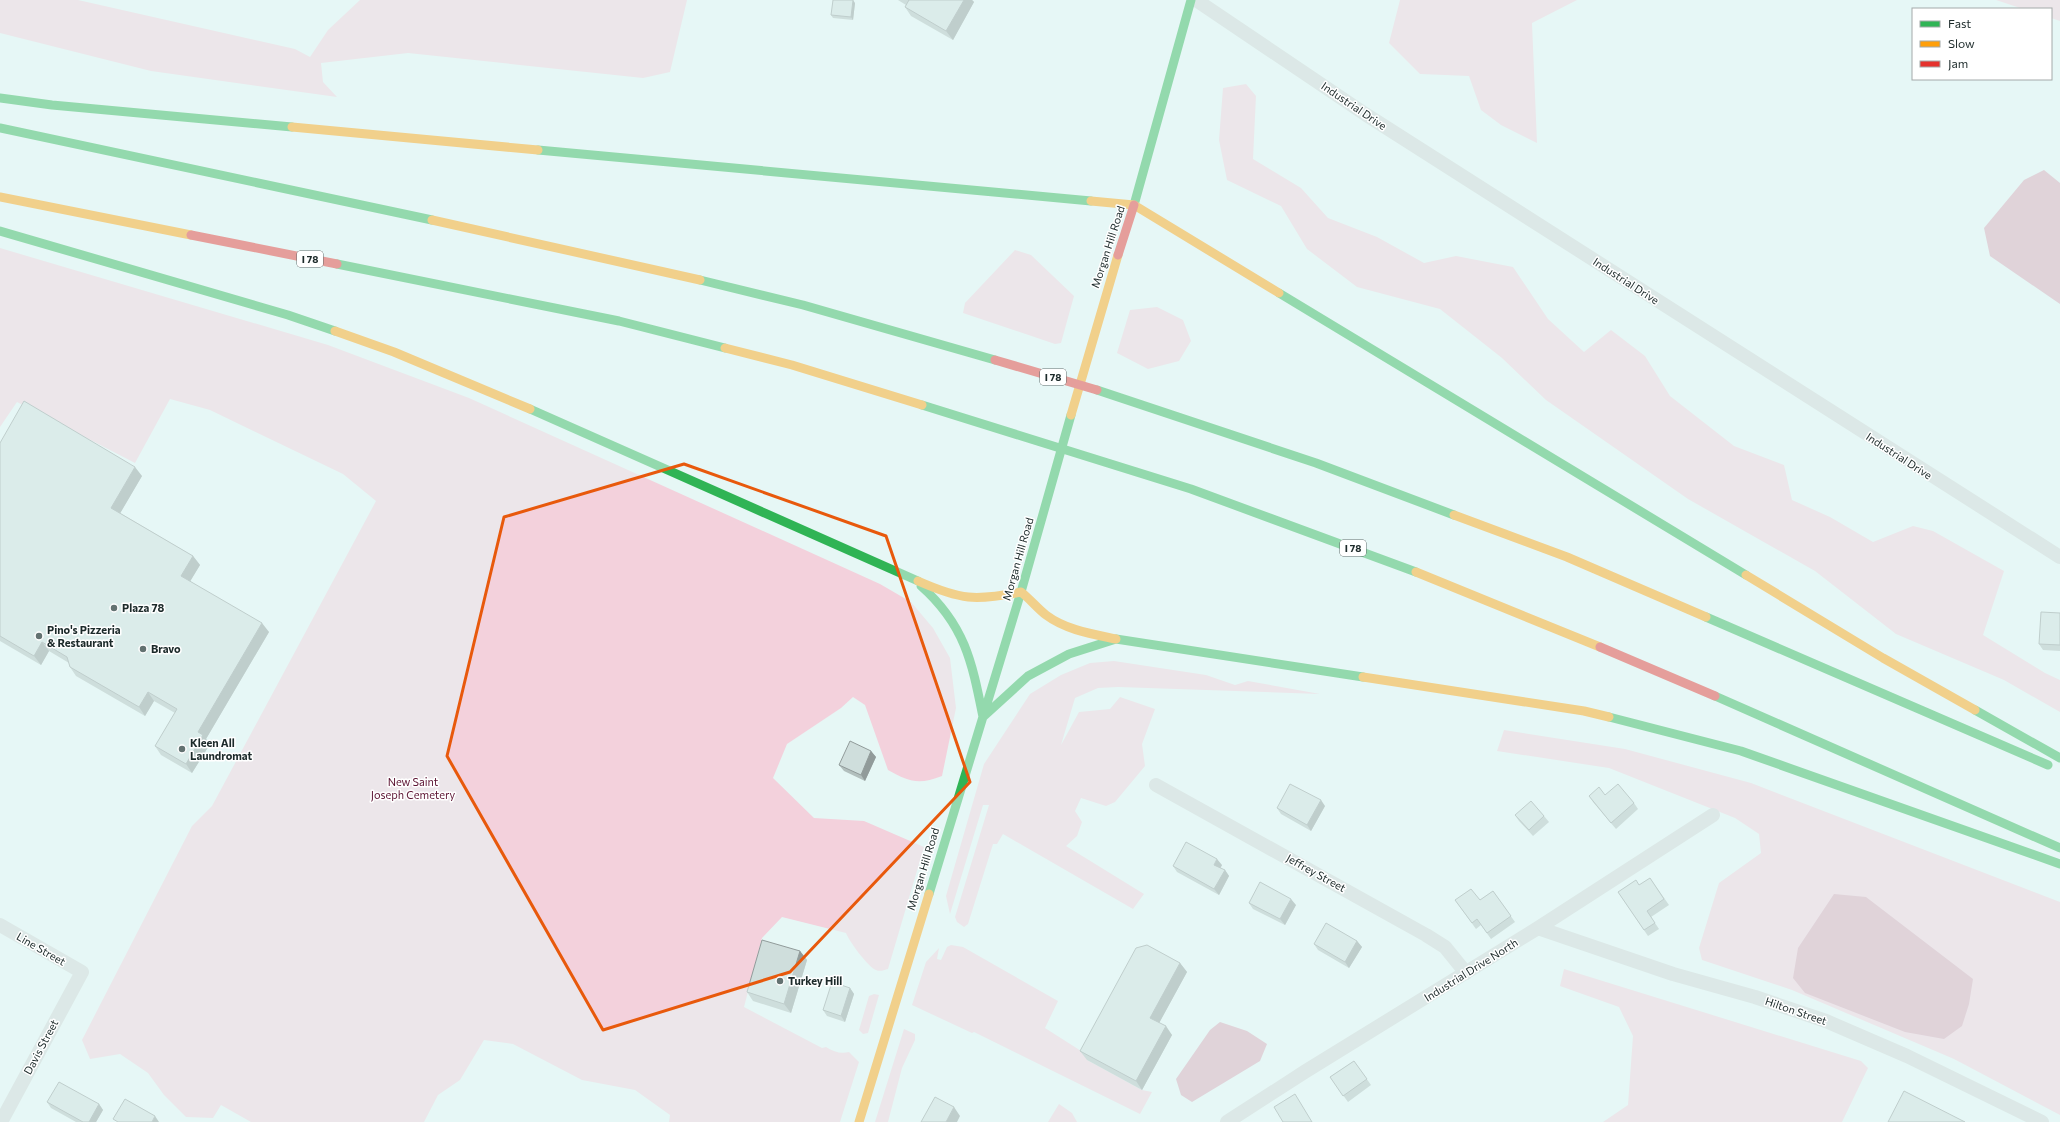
<svg xmlns="http://www.w3.org/2000/svg" width="2060" height="1122" font-family="Commissioner,sans-serif">
<style>
.green{fill:#f3d1dc}
.water{fill:#d9a6b7}
.lines{fill:none;stroke-linecap:round;stroke-linejoin:round}
.street{stroke:#d0d5d5;stroke-width:14}
.fast{stroke:#30b455;stroke-width:9}
.slow{stroke:#ff9f0a;stroke-width:9}
.jam{stroke:#e5322d;stroke-width:9}
.wall{fill:#b2bfbd}
.shaded-wall{fill:#919b9a}
.building{fill:#cfdedc;stroke:#919b9a}
.marked{fill:none;stroke:#e8590c;stroke-width:3;stroke-linejoin:round}
.poi-dot{fill:#637271;stroke:#fff;stroke-width:1.5}
.labels{text-anchor:middle;stroke-width:3;stroke-linejoin:round;paint-order:stroke}
.shield{fill:#fff;stroke:#606a6a;stroke-width:1}
.shield-label{font-size:10px;font-weight:bold;fill:#1c2a2a}
.street-label{font-size:11px;fill:#1c2a2a;stroke:#fff}
.poi-label{font-size:11px;font-weight:bold;fill:#1c2a2a;stroke:#fff;text-anchor:start}
.park-label{font-size:11px;fill:#5a1130;stroke:#fff}
</style>
<rect width="100%" height="100%" fill="#e6f7f5"/>
<path class="green" d="M0 0H78L295 49 310 57 328 30 360 0H687L670 72 643 78 408 53 321 63 323 82 337 97 151 71 0 33Z
M1400 0H1577L1532 23 1537 143 1501 125 1481 110 1469 76 1420 74 1389 43Z
M1996 0H2060V21L2051 18V9H2023Z
M1246 84 1256 96 1253 159 1301 188 1328 218 1377 237 1424 263 1456 256 1513 267 1548 319 1584 352 1611 330 1645 356 1670 396 1734 446 1784 465 1792 500 1830 517 1873 542 1913 526 1933 531 2004 571 1983 635 2045 673 2060 680V712L2004 680 1896 634 1815 571 1688 499 1546 400 1502 358 1440 309 1357 287 1307 249 1281 206 1227 180 1219 140 1223 88Z
M0 248 328 345 469 398 880 584 911 602 933 628 950 658 956 708 942 776C919 785 909 782 888 770L865 705 853 697 841 708 787 744 773 778 814 818 864 821 924 847 888 969C884 970 880 972 876 970 868 967 849 941 846 933L782 917 762 938 744 1007 822 1048 826 1047C834 1052 841 1054 849 1052L859 1062 840 1122H669L670 1115 635 1090 582 1080 513 1044 484 1040 460 1080 438 1095 424 1122H251L221 1105 213 1118 186 1117 164 1095 148 1073 120 1054 90 1059 82 1040 192 826 212 806 376 501 343 474 210 410 170 399 135 463 17 402 0 427Z
M1015 250 1031 255 1074 296 1061 343 1055 344 963 313 965 303Z
M1157 307 1183 320 1191 341 1179 361 1148 369 1117 353 1130 310Z
M1114 661 1206 675 1235 685 1248 681 1320 694 1118 687 1098 688 1075 698 1061 745 1079 712 1110 709 1120 697 1155 709 1142 744 1145 766 1115 802 1106 806 1081 798 1075 811 1082 822 1077 836 1066 846 1144 894 1133 909 1003 834 997 844H993L968 924 964 927 957 922 955 917 989 805H983L950 914 946 896 984 764 1030 694 1061 675 1090 663Z
M1504 730 1625 749 1751 783 2060 902V1115L1954 1059 1792 990 1702 960 1699 948 1719 883 1761 853 1759 834 1735 818 1609 768 1497 751Z
M951 945 963 947 1058 1001 1045 1028 1089 1056 1087 1060 1142 1090 1152 1092 1140 1114 974 1032 972 1033 912 1005 926 962 939 948 937 959 941 960 947 947Z
M1564 969 1861 1061 1868 1068 1842 1122H1603L1628 1105 1633 1036 1619 1007 1560 986Z
M874 994 879 995 868 1033 863 1034 859 1030 869 996Z
M904 1029 915 1034V1040L902 1068 888 1122H875Z
M1059 1104 1072 1113 1077 1122H1048Z"/>
<path class="water" d="M2044 170 2060 183V304L1990 256 1984 228 2024 180Z
M1834 894 1866 897 1973 979 1969 1004 1962 1026 1944 1039 1905 1032 1805 993 1793 978 1798 948Z
M1220 1022 1247 1031 1267 1044 1260 1061 1192 1102 1181 1095 1176 1079 1210 1030Z"/>
<g class="lines">
<path class="street" d="M1196 0 1365 114 2060 557
M1156 785 1426 935 1445 947 1466 973
M0 925 82 972 1 1122
M1538 928 1673 974 1755 997 1826 1021 1907 1056 2042 1122
M1227 1122 1306 1071 1538 928 1713 815"/>
<path class="fast" d="M0 98 52 105 292 127
M0 128 432 220
M538 150 1091 201
M1134 205 1191 0
M0 231 288 315 335 331
M337 264 619 321 725 348
M700 280 803 305 995 360
M1279 293 1746 575
M1097 390 1316 463 1454 515
M922 405 1191 489 1416 572
M530 409 918 581
M921 586C965 625 972 662 983 717
M1706 617 2048 765
M1715 696 2060 848
M1975 710 2060 758
M983 717 1028 676 1069 654 1116 639 1363 677
M1609 717 1741 751 2060 864
M929 894 1021 592 1071 415"/>
<path class="slow" d="M292 127 538 150
M0 197 191 235
M1091 201 1134 205 1279 293
M432 220 700 280
M335 331 394 352 530 409
M725 348 792 365 922 405
M1071 415 1118 255
M1454 515 1567 557 1706 617
M1416 572 1600 647
M1746 575 1883 658 1975 710
M918 581C961 600 975 601 1021 592 1030 599 1037 608 1046 615 1066 630 1092 634 1116 639
M1363 677 1584 711 1609 717
M859 1122 929 894"/>
<path class="jam" d="M191 235 337 264
M1118 255 1134 205
M995 360 1097 390
M1600 647 1715 696"/>
</g>
<path class="wall" d="M898 0H972L974 2 953 40 911 16 905 7 906 5Z
M855 3 853 20 833 18 831 15Z
M0 443 142 476 120 513 193 556 200 565 190 581 269 632 206 739 210 744 192 773 161 755 155 746 175 713 154 701 145 716 76 676 70 667 69 663 49 651 41 665 0 641Z
M2060 613V651L2043 650 2039 644Z
M871 751 876 757 865 781 844 771 839 765Z
M1605 795 1634 803 1638 809 1616 829 1593 802 1589 796Z
M1325 806 1311 831 1281 814 1277 808Z
M1515 815 1544 816 1549 822 1533 836 1519 821Z
M1222 865 1220 868 1225 870 1229 876 1219 895 1177 872 1173 866Z
M1650 878 1669 905 1651 917 1659 929 1648 936 1618 892 1640 885Z
M1493 891 1515 922 1491 939 1481 925 1476 929 1455 900H1480Z
M1249 903 1296 905 1285 925 1253 909Z
M1357 941 1362 947 1349 968 1318 950 1314 944Z
M800 951 807 960 791 1013 753 1001 747 992Z
M1180 963 1187 972 1159 1023 1172 1035 1142 1090 1087 1060 1080 1051Z
M850 988 854 994 845 1022 827 1016 823 1010Z
M1354 1061 1371 1085 1348 1102 1330 1077Z
M47 1102 99 1104 103 1110 96 1122H76L51 1108Z"/>
<path class="shaded-wall" d="M853 0 855 3 853 20 851 17Z
M964 0H972L974 2 953 40 946 31Z
M135 467 142 476 118 517 111 508Z
M193 556 200 565 188 585 181 576Z
M262 623 269 632 206 739 210 744 192 773 186 764 198 732Z
M42 642 49 651 41 665 34 656Z
M148 692 154 701 145 716 139 707Z
M871 751 876 757 865 781 861 775Z
M1321 800 1325 806 1311 831 1307 825Z
M1217 859 1222 865 1219 871 1214 865Z
M1225 870 1229 876 1219 895 1214 889Z
M1291 899 1296 905 1285 925 1280 919Z
M1357 941 1362 947 1349 968 1345 962Z
M800 951 807 960 791 1013 784 1004Z
M1180 963 1187 972 1157 1027 1150 1018Z
M850 988 854 994 845 1022 841 1016Z
M1166 1026 1172 1035 1142 1090 1136 1081Z
M99 1104 103 1110 96 1122H89Z
M954 1107 960 1116 957 1122H946Z
M155 1116 159 1122H152Z"/>
<path class="building" d="M833 0H853L851 17 831 15Z
M908 0H964L946 31 905 7 909 0Z
M24 401 135 467 111 508 193 556 181 576 262 623 198 732 203 735 186 764 155 746 177 709 148 692 139 707 70 667 67 657 42 642 34 656 0 636V443Z
M2041 612 2060 613V645L2039 644Z
M850 741 871 751 861 775 839 765Z
M1290 784 1321 800 1307 825 1277 808Z
M1618 784 1634 803 1611 823 1589 796 1599 787 1605 795Z
M1531 801 1544 816 1529 830 1515 815Z
M1186 842 1217 859 1214 865 1225 870 1214 889 1173 866Z
M1650 878 1664 899 1647 911 1655 923 1644 930 1618 892 1636 880 1639 885Z
M1260 882 1291 899 1280 919 1249 903Z
M1471 889 1480 900 1493 891 1511 916 1487 933 1477 919 1472 923 1455 900Z
M1326 923 1357 941 1345 962 1314 944Z
M762 940 800 951 784 1004 747 992Z
M1147 945 1180 963 1150 1018 1166 1026 1136 1081 1080 1051 1136 948Z
M832 982 850 988 841 1016 823 1010Z
M1354 1061 1367 1079 1343 1096 1330 1077Z
M59 1082 99 1104 89 1122H83L47 1102Z
M1904 1091 1965 1122H1888Z
M1295 1094 1312 1122H1283L1274 1107Z
M935 1097 954 1107 946 1122H921Z
M125 1099 155 1116 152 1122H118L113 1119Z"/>
<path d="M0 0H2060V1122H0ZM684 464 886 536 970 782 790 972 603 1030 447 756 504 517Z" fill="#e6f7f5" fill-opacity=".55" fill-rule="evenodd"/>
<path class="marked" d="M684 464 886 536 970 782 790 972 603 1030 447 756 504 517Z"/>
<g class="poi-dot">
<circle cx="114" cy="608" r="4"/>
<circle cx="39" cy="636" r="4"/>
<circle cx="143" cy="649" r="4"/>
<circle cx="182" cy="749" r="4"/>
<circle cx="780" cy="981" r="4"/>
</g>
<g class="labels">
<g class="shield">
<rect x="297" y="251" width="26" height="16" rx="3"/>
<rect x="1040" y="369" width="26" height="16" rx="3"/>
<rect x="1340" y="540" width="26" height="16" rx="3"/>
</g>
<g class="shield-label">
<text x="310" y="263">I 78</text>
<text x="1053" y="381">I 78</text>
<text x="1353" y="552">I 78</text>
</g>
<g class="street-label">
<text transform="translate(1354 106) rotate(34)" y="4">Industrial Drive</text>
<text transform="translate(1108 247) rotate(-72)" y="4">Morgan Hill Road</text>
<text transform="translate(1626 281) rotate(33)" y="4">Industrial Drive</text>
<text transform="translate(1899 456) rotate(33)" y="4">Industrial Drive</text>
<text transform="translate(1018 559) rotate(-74)" y="4">Morgan Hill Road</text>
<text transform="translate(923 869) rotate(-73)" y="4">Morgan Hill Road</text>
<text transform="translate(1316 873) rotate(29)" y="4">Jeffrey Street</text>
<text transform="translate(41 949) rotate(30)" y="4">Line Street</text>
<text transform="translate(1471 970) rotate(-32)" y="4">Industrial Drive North</text>
<text transform="translate(1796 1011) rotate(19)" y="4">Hilton Street</text>
<text transform="translate(41 1047) rotate(-62)" y="4">Davis Street</text>
</g>
<g class="poi-label">
<text x="122" y="612">Plaza 78</text>
<text x="47" y="634">Pino's Pizzeria<tspan x="47" dy="13">&amp; Restaurant</tspan></text>
<text x="151" y="653">Bravo</text>
<text x="190" y="747">Kleen All<tspan x="190" dy="13">Laundromat</tspan></text>
<text x="788" y="985">Turkey Hill</text>
</g>
<g class="park-label">
<text x="413" y="786">New Saint<tspan x="413" dy="13">Joseph Cemetery</tspan></text>
</g>
</g>
<rect x="1912" y="8" width="140" height="72" fill="#ffffff" stroke="#a4aaaa"/>
<rect x="1920" y="21" width="20" height="6" fill="#30b455" stroke="#a4aaaa"/>
<text x="1948" y="28" font-size="12" fill="#1c2a2a">Fast</text>
<rect x="1920" y="41" width="20" height="6" fill="#ff9f0a" stroke="#a4aaaa"/>
<text x="1948" y="48" font-size="12" fill="#1c2a2a">Slow</text>
<rect x="1920" y="61" width="20" height="6" fill="#e5322d" stroke="#a4aaaa"/>
<text x="1948" y="68" font-size="12" fill="#1c2a2a">Jam</text>
</svg>
